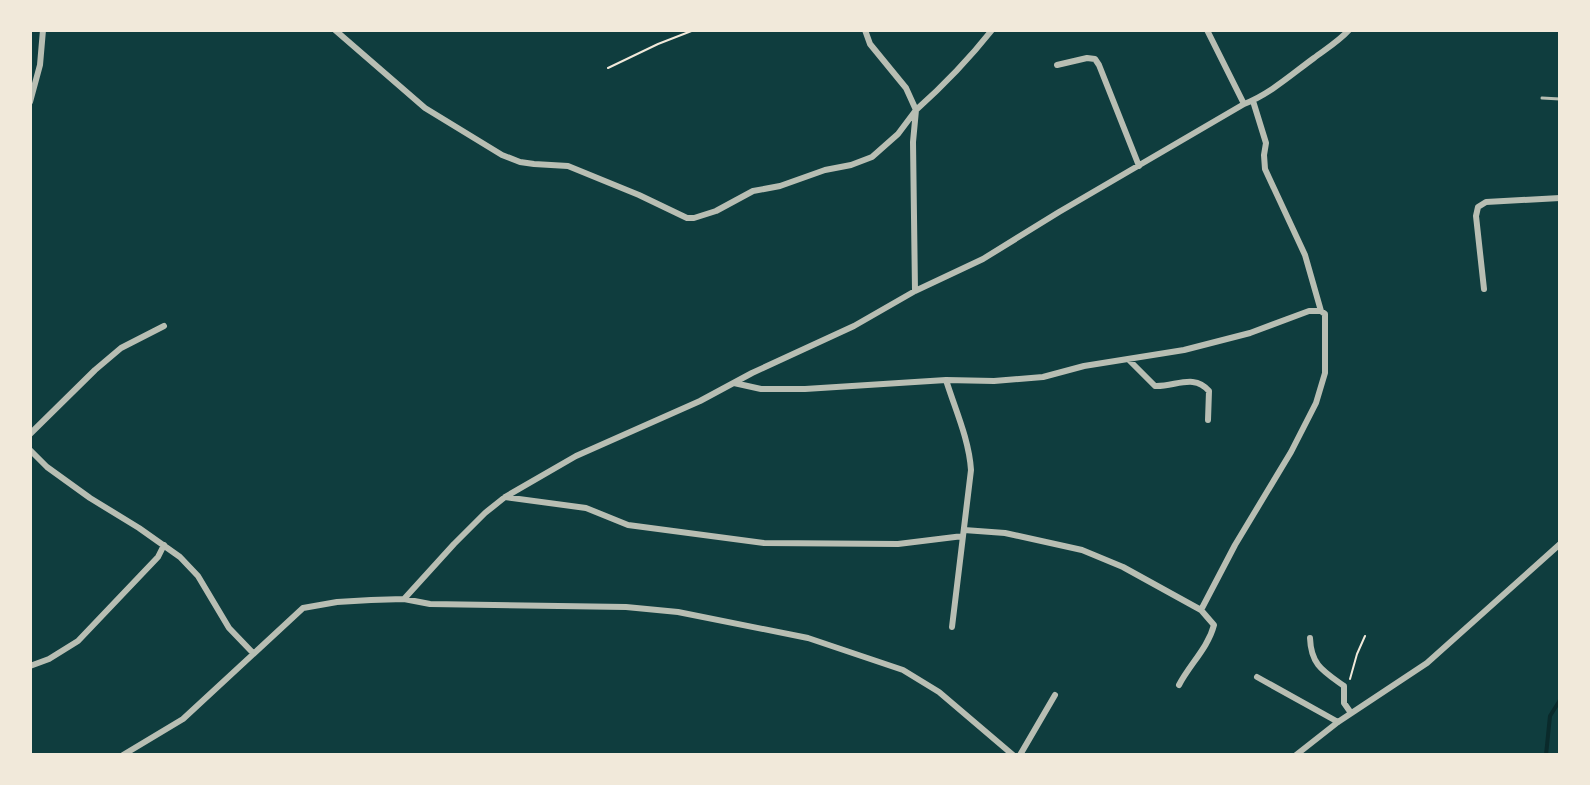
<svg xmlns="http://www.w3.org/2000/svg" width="1590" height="785" font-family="Poppins,sans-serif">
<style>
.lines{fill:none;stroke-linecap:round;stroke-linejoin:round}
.stream{stroke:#0a2a2b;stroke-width:4}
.path{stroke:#f1e9da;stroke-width:2}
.service{stroke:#b8beb3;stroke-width:3}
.minor{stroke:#b8beb3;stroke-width:6}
</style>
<rect width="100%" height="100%" fill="#0f3d3e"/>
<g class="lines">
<path class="stream" d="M1546 755 1550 716 1560 700"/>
<path class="path" d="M608 68 658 44 694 30
M1350 679 1357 654 1365 636"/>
<path class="service" d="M1542 98 1560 99"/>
<path class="minor" d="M335 30 425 108 502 155 520 162 534 164 568 166 639 195 687 218H694L716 211 753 191 780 186 825 170 851 165 872 157 898 134 916 110 906 88 870 44 865 30
M1207 30 1244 104
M1057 65 1087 58 1095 59 1099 65 1139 166
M1253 101 1266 143 1264 155 1265 169 1305 255 1321 311
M30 102 40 65 43 30
M1484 289 1476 216 1478 207 1486 202 1560 198
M915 291 913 142 916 110C944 85 969 59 992 30
M1129 360 1155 386C1175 387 1194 373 1209 391L1208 420
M946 380C955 409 969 439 971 470L952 627
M734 383 761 389H805L946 380 994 381 1043 377 1084 366 1184 350 1250 333 1309 311H1321L1325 314V373L1316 403 1291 452 1235 545 1201 610
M30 434 95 370 121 348 164 326
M30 450 47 467 90 498 139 528 180 557 198 576 229 628 253 653
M505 497 586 508 628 525 764 543 898 544 963 536
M964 530 1005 533 1082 550 1123 567 1201 610 1214 625C1208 648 1190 664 1179 685
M404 599 454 544 485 513 505 497 576 456 700 401 752 373 854 326 915 291 983 259 1059 212 1244 104C1270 94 1292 74 1314 58 1326 49 1339 41 1349 30
M1310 638C1311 665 1323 671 1344 686V703L1351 713
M30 666 49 659 78 641 158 557 164 545
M1257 677 1338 722
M123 755 183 719 303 608 337 602 371 600 404 599 430 604 626 607 678 612 808 638 903 670 939 692 1013 755
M1020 755 1055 695
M1296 755 1338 722 1427 663 1560 544"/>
</g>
<rect width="1590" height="785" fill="none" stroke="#f1e9da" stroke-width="64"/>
</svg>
